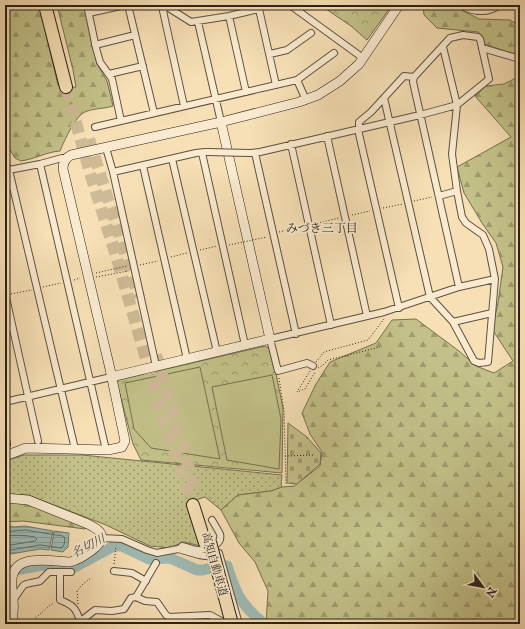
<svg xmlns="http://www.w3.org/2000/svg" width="525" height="629" font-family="'IM FELL English','Noto Serif JP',serif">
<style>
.grass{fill:url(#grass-dots);stroke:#767050}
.forest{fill:url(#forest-firs);stroke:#767050}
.cemetery{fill:url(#cemetery-stones);stroke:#767050}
.park{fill:url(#park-crowns);stroke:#767050}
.pitch{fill:#c3c189;stroke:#767050}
.water{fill:url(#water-rules);stroke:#707d75}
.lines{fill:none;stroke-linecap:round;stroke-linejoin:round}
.shore{stroke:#646e66;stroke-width:1}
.river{stroke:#9fbbb5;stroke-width:11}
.highway-tunnel{stroke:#ceba96;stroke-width:12;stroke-dasharray:12 6;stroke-linecap:butt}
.street-casing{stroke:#5d503e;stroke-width:8}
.secondary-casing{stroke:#2a2016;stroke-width:10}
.highway-casing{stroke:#2a2016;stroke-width:14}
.path{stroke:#2a2016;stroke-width:1;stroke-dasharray:1 2;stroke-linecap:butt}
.street{stroke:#faebd0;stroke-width:6}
.secondary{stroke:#faebd0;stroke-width:9}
.highway{stroke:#f7e0b6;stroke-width:12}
.street-bridge-casing{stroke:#5d503e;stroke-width:8;stroke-linecap:butt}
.highway-bridge-casing{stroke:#2a2016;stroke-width:14;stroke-linecap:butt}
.path-bridge{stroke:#2a2016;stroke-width:1;stroke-dasharray:1 2;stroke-linecap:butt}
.street-bridge{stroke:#faebd0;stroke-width:6}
.highway-bridge{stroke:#f7e0b6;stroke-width:12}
.labels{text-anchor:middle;stroke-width:3.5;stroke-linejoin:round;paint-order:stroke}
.street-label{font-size:11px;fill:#2a2016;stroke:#faebd0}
.neighbourhood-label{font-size:12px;fill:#2a2016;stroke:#faebd0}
.water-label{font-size:12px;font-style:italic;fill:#4d4e46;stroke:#faebd0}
</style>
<defs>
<pattern id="grass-dots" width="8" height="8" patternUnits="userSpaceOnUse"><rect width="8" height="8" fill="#c3c189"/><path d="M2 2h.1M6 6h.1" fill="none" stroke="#9f9c6f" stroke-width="1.8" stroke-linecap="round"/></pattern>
<pattern id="forest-firs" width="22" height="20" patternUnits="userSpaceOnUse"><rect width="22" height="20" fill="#c3c189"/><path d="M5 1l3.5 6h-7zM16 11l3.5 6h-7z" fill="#9f9c6f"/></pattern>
<pattern id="cemetery-stones" width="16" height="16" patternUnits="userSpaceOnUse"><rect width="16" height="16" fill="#c3c189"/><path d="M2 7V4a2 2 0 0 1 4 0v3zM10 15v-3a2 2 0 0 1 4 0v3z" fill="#9f9c6f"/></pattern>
<pattern id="park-crowns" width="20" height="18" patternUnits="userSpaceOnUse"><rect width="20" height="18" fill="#c3c189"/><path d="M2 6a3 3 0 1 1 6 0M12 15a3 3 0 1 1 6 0" fill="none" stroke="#9f9c6f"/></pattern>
<pattern id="water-rules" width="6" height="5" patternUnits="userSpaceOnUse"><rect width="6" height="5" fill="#9fbbb5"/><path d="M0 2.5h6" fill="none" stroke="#89a09b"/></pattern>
</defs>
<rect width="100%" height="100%" fill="#f7e0b6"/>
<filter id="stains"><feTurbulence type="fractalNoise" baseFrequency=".005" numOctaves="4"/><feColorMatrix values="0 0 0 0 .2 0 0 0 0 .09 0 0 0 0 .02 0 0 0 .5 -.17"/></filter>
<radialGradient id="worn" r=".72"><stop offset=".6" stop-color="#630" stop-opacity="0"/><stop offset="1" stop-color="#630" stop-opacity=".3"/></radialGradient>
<path class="grass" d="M24 455H82L282 475 281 485 282 487 271 491 238 495 221 510 205 497 186 503 201 546 184 542 169 548 150 546 106 525 28 495 5 494V461Z"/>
<path class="forest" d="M5 5H41L45 30 58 85 61 89 76 87 73 70 57 5H84L97 64 107 81 113 106C104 109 93 108 85 112 76 115 64 141 60 151 46 152 35 159 21 161L15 158 9 148 5 118V73L7 71 5 58Z
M423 5H452L479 19 510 20 520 26V56L484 44 483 39 478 32 437 28 424 15Z
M520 76V624H266L268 591 255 562 239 543 221 510 238 495 271 491 282 487 294 486 320 466 322 452 310 434 302 413 316 384 330 362 376 343 392 320 416 319 459 351 476 366 494 373 513 361 492 329 498 303 503 267 496 243 482 223 464 193 457 167 511 137 475 96 486 86 504 84Z
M5 501 26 503 86 527 85 529 23 521 5 522Z"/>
<path class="cemetery" d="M288 423 307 437 321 453 320 464 297 484 287 483Z"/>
<path class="park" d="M330 5H392L367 40 351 26 326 9Z
M265 346 271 349 283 408 282 473 141 460 133 444 117 383 119 380Z"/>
<path class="pitch" d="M200 367 220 459 151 448 134 429 125 383Z
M272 375 281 419 279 469 227 460 212 387Z"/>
<path class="water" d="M12 526 13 527 25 526 53 531 49 550 40 549 5 555V527Z
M54 531 69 533 68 547 63 552 51 550Z"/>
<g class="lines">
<path class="shore" d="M5 531H13L25 530 63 536 65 538 64 545 61 548 40 545 5 551
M5 536C15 535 25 535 35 537L37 539 35 541 5 546"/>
<path class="river" d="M5 572 42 565 71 569 114 546H122L149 559 170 558 197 570H203L219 566H227C236 595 241 604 264 624"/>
<path class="highway-tunnel" d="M66 87 90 173 117 259 169 438 193 505
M89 139 139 297
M156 355 181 439 195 491"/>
<defs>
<path id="street" d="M87 5 96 48 100 62 112 79 121 121
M128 5 154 113
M164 5 191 22 229 16 259 9 276 85
M290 5 363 58
M460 5C473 12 487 14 500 5
M519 5 520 7
M166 7 163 11 184 106
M298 11 305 5
M89 13 125 5
M229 16 246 92
M198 22 221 122
M95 45 135 35
M482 48 520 59
M270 54 287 50 311 33
M109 74 143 66
M414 77 413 82 459 287
M297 80 334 53
M384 98 430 297 453 322 474 361 479 363 488 362 495 279 489 249 483 235 466 223 462 217 457 191 452 154 457 105 443 47
M95 127 297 80 306 100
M327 136 367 316
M291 144 331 325
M106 148 113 172 156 366
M202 153 245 345
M250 153 260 152 420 115 457 105 489 79 480 39 478 37 463 35 450 38 414 77 404 76 371 112 359 122V134L399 308
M255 153 296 334
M172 159 217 352
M5 163 9 170 40 164 62 158 66 159
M40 164 106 450
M143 166 187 359
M5 171 9 170 75 449
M113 172 196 153 205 152
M439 196 457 191
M5 293 38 441
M453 322 492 313
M313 366 307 363 278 371 270 339 384 312 459 287 495 279
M5 402 111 377
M5 434 7 444
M102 538 122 539 147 550 157 553 178 549 199 555 205 556 219 553 239 624
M181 547 182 546C187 547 192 549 197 550 206 550 223 546 220 534 218 530 215 525 212 520
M114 571 132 573 146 581
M60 576V600C73 605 76 608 80 621
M136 597 145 601 157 602 166 615 169 617 210 615 227 624
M14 599C27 581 19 586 40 581L49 572H71
M5 600 14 606
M77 624 95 610 112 611 124 609 131 598 136 597 156 563"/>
<path id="secondary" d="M111 377 270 339 221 122
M5 456 26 448 108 450 122 447 125 441 110 369 63 169C63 163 65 158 71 155L221 122 299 102 318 95 340 81 359 64 399 5
M5 498 28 500 88 524C93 527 99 529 101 534 106 545 78 560 70 562 49 561 8 551 12 587 13 600 15 611 11 624"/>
<path id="highway" d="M45 5 66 87
M193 505 205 543"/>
</defs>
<use href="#street" class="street-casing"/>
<use href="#secondary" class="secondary-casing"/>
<use href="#highway" class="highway-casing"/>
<path class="path" d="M414 201 432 197
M383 208 403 204
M352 215 370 211
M314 224 339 218
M279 232 304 226
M200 250 217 246
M171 257 187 253
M140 265 158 261
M96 273 127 266
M96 277 128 271
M74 280 80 278
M43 287 61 283
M11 294 32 290
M316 362 324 352 368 340 384 319
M318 368 323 365 328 360 380 347
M310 371 297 392 305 389 315 372
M279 378 284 411 286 485
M285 456 315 455
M114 564 116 546
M78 604 77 591 83 584 91 578
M29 624 49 606 54 603"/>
<use href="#street" class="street"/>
<use href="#secondary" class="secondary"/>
<use href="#highway" class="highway"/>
<defs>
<path id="street-bridge" d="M207 152 250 153"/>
<path id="highway-bridge" d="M210 542 232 624"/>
</defs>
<use href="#street-bridge" class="street-bridge-casing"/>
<use href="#highway-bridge" class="highway-bridge-casing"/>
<path class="path-bridge" d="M229 245 267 237"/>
<use href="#street-bridge" class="street-bridge"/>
<use href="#highway-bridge" class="highway-bridge"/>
</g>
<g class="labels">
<g class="street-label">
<text transform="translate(215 564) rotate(74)" y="4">高知自動車道</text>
</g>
<g class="neighbourhood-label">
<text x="322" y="232">みづき三丁目</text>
</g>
<g class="water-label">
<text transform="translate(88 546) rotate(-27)" y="4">名切川</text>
</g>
</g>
<rect width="525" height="629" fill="none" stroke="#f7e0b6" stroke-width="20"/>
<rect x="6" y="6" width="513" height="617" fill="none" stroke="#2a2016" stroke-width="2"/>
<rect x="10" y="10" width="505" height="609" fill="none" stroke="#2a2016"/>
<g transform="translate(483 587) rotate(122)" stroke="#faebd0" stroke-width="3" paint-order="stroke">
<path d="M0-3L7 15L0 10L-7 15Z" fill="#2a2016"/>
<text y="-6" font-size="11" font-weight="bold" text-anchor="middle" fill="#2a2016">N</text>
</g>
<rect width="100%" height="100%" filter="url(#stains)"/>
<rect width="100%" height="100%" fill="url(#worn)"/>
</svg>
